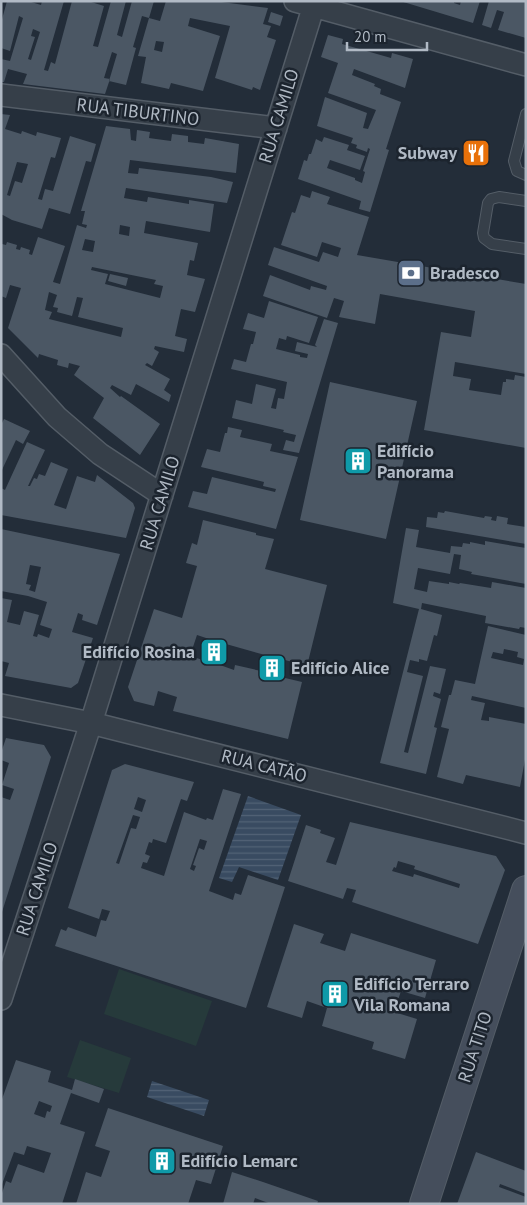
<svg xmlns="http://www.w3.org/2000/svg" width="527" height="1205" font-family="'PT Sans',sans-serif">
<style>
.grass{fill:#263a3b}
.water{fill:url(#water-rules)}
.building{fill:#4b5764;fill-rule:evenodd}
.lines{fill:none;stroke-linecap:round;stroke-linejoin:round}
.service-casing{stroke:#545d67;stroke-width:12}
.minor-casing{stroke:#545d67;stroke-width:24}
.secondary-casing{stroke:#545d67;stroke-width:30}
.service{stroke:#363f49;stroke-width:10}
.minor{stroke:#363f49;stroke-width:21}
.secondary{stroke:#454e5c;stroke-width:28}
.labels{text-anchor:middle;stroke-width:5;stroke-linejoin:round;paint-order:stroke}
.street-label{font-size:18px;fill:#b1bac5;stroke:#1c242e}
.poi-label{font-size:18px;font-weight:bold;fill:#b1bac5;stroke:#1c242e;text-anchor:start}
</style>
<defs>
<pattern id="water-rules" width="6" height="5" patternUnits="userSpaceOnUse" patternTransform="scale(1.25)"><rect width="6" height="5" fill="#394b61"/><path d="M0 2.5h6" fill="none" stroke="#536376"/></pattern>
</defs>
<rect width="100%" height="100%" fill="#232d39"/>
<path class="grass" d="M119 969 212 1001 196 1046 104 1014Z
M80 1040 131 1058 119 1093 67 1077Z"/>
<path class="water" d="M248 796 301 815 278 880 239 867 232 882 219 878Z
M152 1081 209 1100 204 1116 147 1097Z"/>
<path class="building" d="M7 1H28L41 5 42 1H64L44 70 48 71 51 62 55 64 72 1H88L104 6 93 46 98 47 111 1H126L117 35 122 37 132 1H154L149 18 142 16 133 47 136 48 126 85 109 81 117 54 112 52 104 78 110 79 105 94 23 84 27 74 8 69 4 82H1V59L10 61 23 18 19 16 10 51 1 48V23ZM33 29 40 32 31 60 28 59 35 37 31 36Z
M166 1H214L268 8 263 24 271 26 267 37 276 40 260 90 253 87 252 90 215 78 230 26 190 18 188 26 220 36 203 91 171 83 169 89 141 83 146 57 138 56 149 18 160 21ZM156 41 164 42 162 52 154 50Z
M400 1H454V3L460 5 461 1H480L473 23Z
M489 1H526V38L498 30 504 12 497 10 491 28 482 25Z
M271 12 283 16 280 26 268 22Z
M328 35 343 39 342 44 391 58 392 53 413 59 405 88 354 69 352 75 375 84 374 86 381 89 380 94 401 102 386 149 389 150 370 212 359 209 361 201 298 179 304 160 307 161 309 154H311L316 139 322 142 324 137 349 145 347 150 365 156 360 170 330 160 327 168 355 178V180L362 183 365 172 363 171 370 149 368 148 367 152 356 148 357 145 351 143 353 138 317 126 325 97 367 113 363 128 368 129 376 110 328 93 338 63 321 57Z
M1 114 10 115 5 129 21 134 22 131 36 136 37 132 61 138 55 158 51 157 38 199 42 200 45 189 53 191 70 136 96 144 91 162 86 161 70 214 49 208 42 229 12 220 1 214ZM17 162 28 164 22 183 15 181 10 196 7 195Z
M106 126 130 129 131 140 136 141 137 130 150 132 149 138 156 139 171 141 172 134 188 136V142L204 144 205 138 239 144 236 173 130 160 128 173 138 174 139 168 211 177 233 182 227 203 126 188 124 198 147 202 148 197 189 204V200L214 204 210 232 146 221 144 233 198 243 194 261 190 260 187 275 205 279 195 312 181 309 175 336 187 339 184 352 155 346 154 349 159 352 152 366 147 363 145 365 170 379 164 390 171 395 169 402 136 384 131 395 112 385 110 388 120 397 121 396 160 424 140 455 93 418 104 398 74 375 80 366 69 363 68 368 57 365 58 360 39 354 38 358 8 328 21 288 10 285 6 298 1 296V247L2 244 6 245 7 242 17 245 16 249 20 250 21 247 30 250 29 254 32 255 38 237 65 246 53 282 60 284 77 225 86 228 87 225 82 224 85 211H81ZM120 225 130 227 129 236 119 234ZM85 239 95 241 93 252 82 250ZM92 267 156 280 154 284 163 286 160 298 105 284 108 274 91 270ZM49 292 57 295 53 307 58 308 57 312 72 316 77 297 83 298 78 317 123 328 121 337 49 319 52 312 45 310Z
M312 191 330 197 327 204 369 217 357 255 526 284V374L455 362 453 376 471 379 469 390 501 395 503 382H506V379L514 380 515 375 526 377V448L424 430 441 332 471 337 475 311 380 294 375 324 339 317 344 301 334 298 327 318 263 296 270 275 310 290 311 286 326 290 327 286 268 265 274 247 319 262 323 252 338 257 341 248 322 242 317 257 281 245 292 212 295 213 301 195 310 198Z
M110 274 128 278 126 286 108 281Z
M269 301 318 317 309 343 287 336 286 340 279 338 276 349 300 355V357L307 358 308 354 295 351 297 342 317 347 315 345 324 319 338 323 299 453 283 450 286 440 294 442 296 435 283 432 284 430 232 418 236 400 252 404 256 384 276 389 271 408 276 409 278 398 284 399 287 382 231 369 234 359 246 362 251 344H253L256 332 243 329 248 313 264 318Z
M330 382 417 401 386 539 300 520Z
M4 419 30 431 23 444 16 440 1 472V425Z
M228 427 242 430 240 437 272 444 270 451 298 457 276 529 188 507 193 491 207 494 212 477 275 492 276 489 263 486 264 482 201 467 207 449 220 452 225 433H227Z
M27 442 45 450 28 486H30L34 478 37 479 39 474 45 476 51 462 68 469 54 505 66 509 77 476 95 482 97 475 133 503 135 508 126 538 1 515V488L5 490Z
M445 511 484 518 485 516 492 517 491 520 496 521 497 516 508 518 507 524 526 527V544L426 527 427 517 437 518 438 512 444 513Z
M203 520 256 533V535L274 539 265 569 327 585 307 666 285 660 281 677 302 682 288 739 173 711 177 697 158 691 154 706 134 701 128 687 154 609 182 618 197 566 186 563 192 543 197 545ZM197 635 209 639 203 660 190 656ZM226 644 265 655 261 671 235 665 234 670 220 665Z
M406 528 419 530 416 547 450 553 451 546 462 547 463 543 470 544V542L485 545V541L526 548V584L471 574 472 572 459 569 461 555 454 554 450 574 418 568 414 589 427 592 429 581 449 584V582L459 584 460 583 491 588 492 582 526 588V628L520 627 519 629 485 623 486 616 422 603 421 609 442 615 437 636 434 635 427 661 419 659V662L410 660 407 672 423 676 404 752 408 753 430 666 446 669 440 694 434 692 433 696 441 699 434 727 437 728 426 774 380 763 419 609 393 603Z
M1 529 120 554 97 625 82 620 83 615 78 613 72 632 93 638 78 683 71 688 5 676 9 663 1 661V598L12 600 7 622 20 625 24 611 39 615 33 636 37 637 38 634 49 638 52 629 40 625 47 602 28 596 1 591ZM30 565 41 567 35 592 29 590 31 585 26 584Z
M488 626 526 635V708L472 696 471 700 485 703 481 720 489 721V717L526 724V754L520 787 466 775 463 784 437 777 449 729 441 727 449 695H451L455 680 475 684ZM504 649 518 652 517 657 524 659 523 665 491 658 493 652 503 654Z
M6 738 44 745 51 757 2 912 1 797 10 800 14 789 2 785 9 763 1 760V753Z
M125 764 194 782 187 801 181 799 166 843 153 839 152 843 149 842 145 854 150 856 147 863 143 862 141 868 164 876 184 812 206 820 207 818 213 820 223 789 241 794 209 891 233 900 235 893 241 895 248 875 285 887 246 1008 55 946 61 929 66 931 68 927 96 937 101 920 106 921 110 911 102 909 99 919 68 908 112 770ZM138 797 146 800 142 812 134 809ZM133 815 140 817 136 829 131 828 119 864 116 863ZM200 839 207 841 204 850 199 848 193 865 196 866 194 871 190 869Z
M350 822 496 856 505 870 478 944 352 902 356 890 347 888 343 899 288 881 306 825 321 830 320 833 335 838 326 862 336 865ZM398 861 415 866 414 869 460 884 459 888 414 874 413 877 392 871 394 867 396 868Z
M294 924 324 934 320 943 345 951 351 933 436 960 425 998 401 991 394 1012 417 1019 405 1059 372 1049 374 1042 322 1026 327 1008 307 1001 302 1018 267 1007Z
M16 1060 51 1071 48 1082 72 1090 75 1079 104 1089 99 1103 71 1093 60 1124 85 1132 62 1204H1V1196L6 1181 11 1183 18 1164 44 1173 51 1153 27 1146 24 1155 14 1152 1 1187V1102ZM39 1101 52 1106 50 1112 47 1111 45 1118 34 1114Z
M108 1108 223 1146 211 1184 196 1180 188 1204H76L86 1172 101 1177 110 1151 95 1146Z
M476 1152 526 1171V1194L500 1184 499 1187 526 1197V1204H457Z
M232 1172 263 1182 318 1201 317 1204H271L255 1198 253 1204H223Z"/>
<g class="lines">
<defs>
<path id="service" d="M526 114 514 161 517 171 526 175
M526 201 499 197 491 199 488 203 483 233 484 238 492 244 526 249"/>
<path id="minor" d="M295 1 526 65
M1 95 276 128
M1 355 57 417 100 454 162 495
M1 705 91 723 526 833
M1 999 91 723 314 5"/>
<path id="secondary" d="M424 1204 526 890"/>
</defs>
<use href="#service" class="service-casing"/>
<use href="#minor" class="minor-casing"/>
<use href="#secondary" class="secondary-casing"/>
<use href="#service" class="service"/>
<use href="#minor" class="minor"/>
<use href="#secondary" class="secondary"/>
</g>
<defs>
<symbol id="restaurant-square" viewBox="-11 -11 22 22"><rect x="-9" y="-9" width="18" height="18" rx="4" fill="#e8710a" stroke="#1c242e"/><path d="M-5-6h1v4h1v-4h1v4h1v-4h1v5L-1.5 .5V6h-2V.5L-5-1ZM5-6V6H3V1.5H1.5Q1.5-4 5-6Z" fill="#fff"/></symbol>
<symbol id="bank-square" viewBox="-11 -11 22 22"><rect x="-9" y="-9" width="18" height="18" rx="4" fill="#5c6f8a" stroke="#1c242e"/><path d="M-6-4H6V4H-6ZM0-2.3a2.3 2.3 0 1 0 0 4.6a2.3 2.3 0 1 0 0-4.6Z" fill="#fff"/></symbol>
<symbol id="building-square" viewBox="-11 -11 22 22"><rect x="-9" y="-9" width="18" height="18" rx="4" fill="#0f9aa8" stroke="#1c242e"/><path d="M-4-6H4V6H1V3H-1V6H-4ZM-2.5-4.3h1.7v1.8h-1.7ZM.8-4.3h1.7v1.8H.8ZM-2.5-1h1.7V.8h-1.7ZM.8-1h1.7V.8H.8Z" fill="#fff"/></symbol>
</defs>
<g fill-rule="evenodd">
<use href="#restaurant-square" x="460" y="137" width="32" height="32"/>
<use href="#bank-square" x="395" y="257" width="32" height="32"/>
<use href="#building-square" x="342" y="445" width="32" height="32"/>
<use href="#building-square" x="198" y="636" width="32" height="32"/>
<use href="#building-square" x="256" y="652" width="32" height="32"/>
<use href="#building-square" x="319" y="978" width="32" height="32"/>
<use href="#building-square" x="146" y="1145" width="32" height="32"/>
</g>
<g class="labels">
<g class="street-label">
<text transform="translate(138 112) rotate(7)" y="6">RUA TIBURTINO</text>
<text transform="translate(279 116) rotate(-73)" y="6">RUA CAMILO</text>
<text transform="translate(160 503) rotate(-73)" y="6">RUA CAMILO</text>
<text transform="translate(264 766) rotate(14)" y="6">RUA CATÃO</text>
<text transform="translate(37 889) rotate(-72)" y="6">RUA CAMILO</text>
<text transform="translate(475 1047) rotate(-72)" y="6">RUA TITO</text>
</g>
<g class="poi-label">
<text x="457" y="159" text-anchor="end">Subway</text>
<text x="430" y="279">Bradesco</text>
<text x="377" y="457">Edifício<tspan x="377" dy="21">Panorama</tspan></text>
<text x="195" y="658" text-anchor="end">Edifício Rosina</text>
<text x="291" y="674">Edifício Alice</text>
<text x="354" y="990">Edifício Terraro<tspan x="354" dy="21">Vila Romana</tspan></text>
<text x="181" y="1167">Edifício Lemarc</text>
</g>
</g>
<rect width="527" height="1205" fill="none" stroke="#b1bac5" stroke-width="5"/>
<path d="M347 42v8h80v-8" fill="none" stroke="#b1bac5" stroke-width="2.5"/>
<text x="354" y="42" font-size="15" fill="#b1bac5" stroke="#1c242e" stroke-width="4" paint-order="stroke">20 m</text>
</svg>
